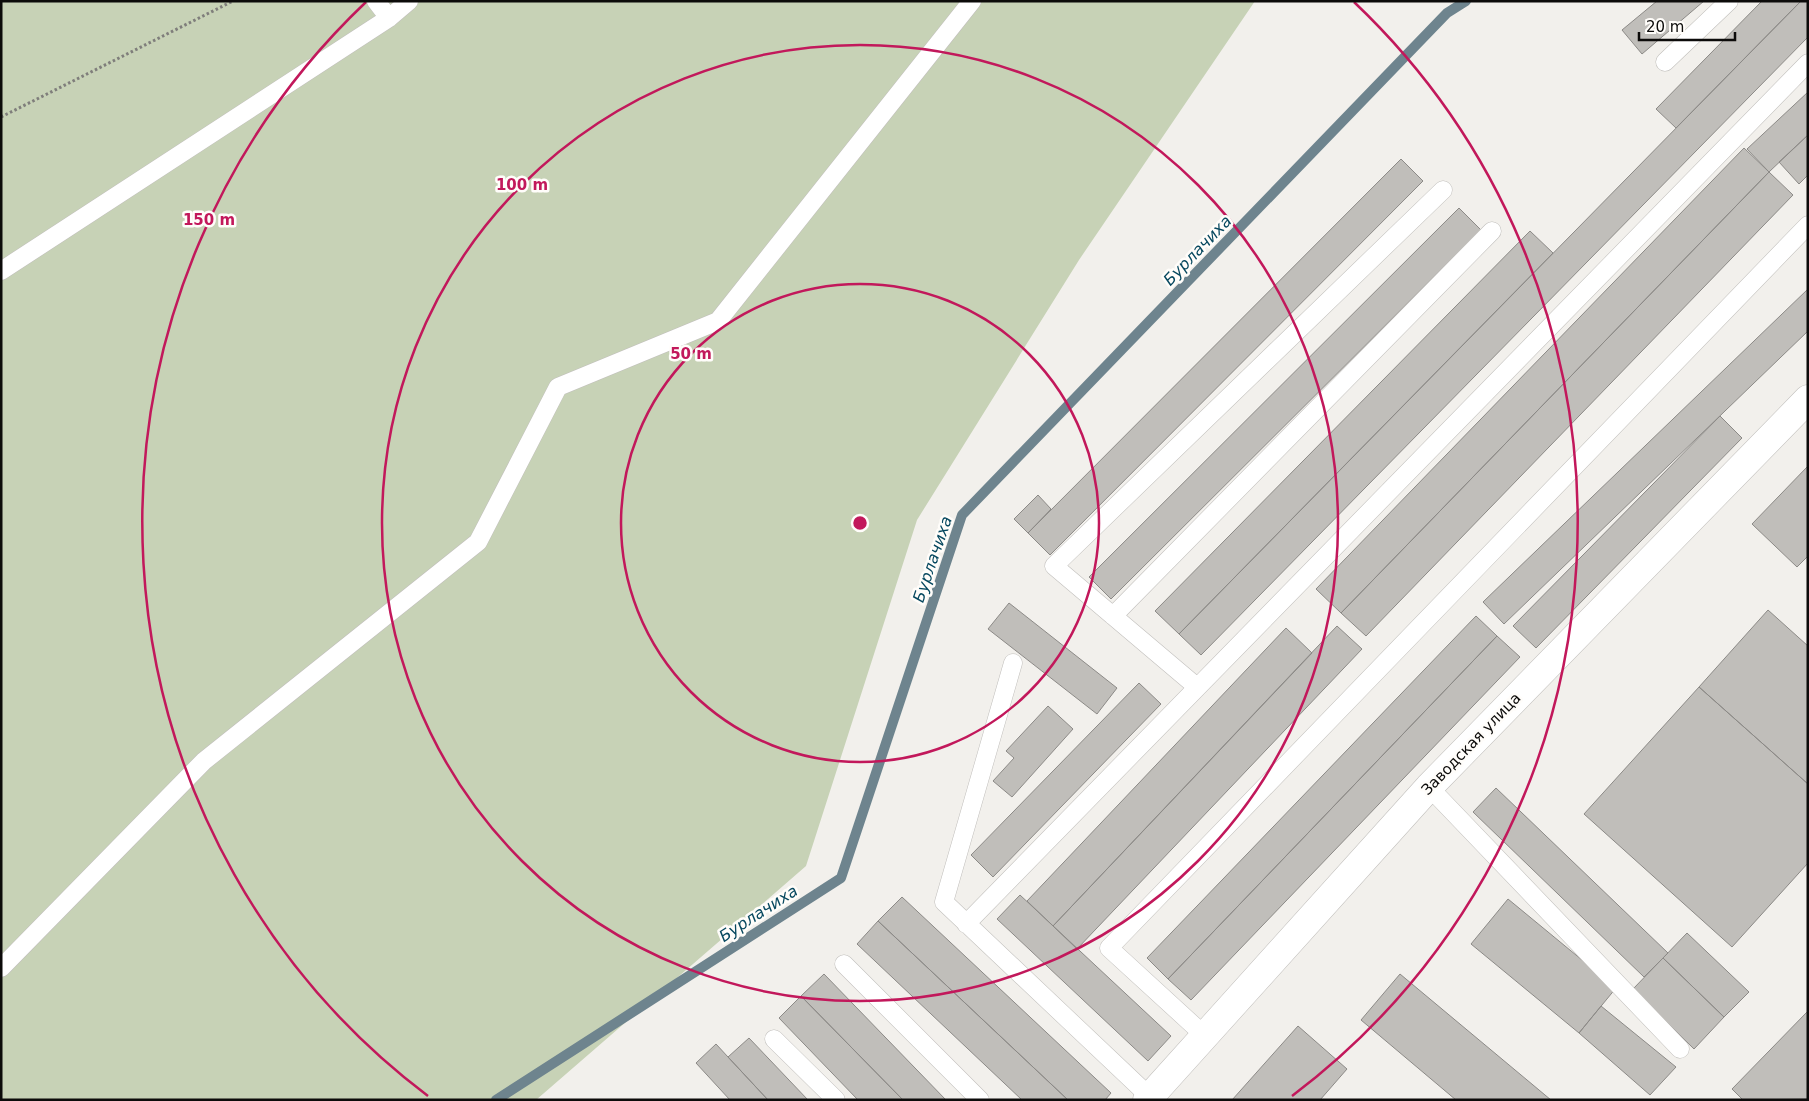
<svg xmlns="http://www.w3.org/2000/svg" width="1809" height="1101" font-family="'DejaVu Sans',sans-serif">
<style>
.green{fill:#c7d2b6}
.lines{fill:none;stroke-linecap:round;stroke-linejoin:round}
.stream{stroke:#6e848e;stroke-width:10}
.building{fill:#c0beba;stroke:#8c8a87}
.service-casing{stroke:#c1bfbc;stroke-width:19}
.minor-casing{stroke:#c1bfbc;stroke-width:29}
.path{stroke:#7f7e7b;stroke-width:3;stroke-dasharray:2.5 2.5;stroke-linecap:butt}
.service{stroke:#fff;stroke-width:18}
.minor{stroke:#fff;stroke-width:28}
.ring{fill:none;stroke:#c2185b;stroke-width:2.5}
.labels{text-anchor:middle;stroke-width:5;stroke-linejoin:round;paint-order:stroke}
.street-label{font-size:15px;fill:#0c0b0a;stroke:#fffdfa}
.water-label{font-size:16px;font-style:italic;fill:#07485f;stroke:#fffdfa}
.centre{fill:#c2185b;stroke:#fffdfa;stroke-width:2.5}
.ring-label{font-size:15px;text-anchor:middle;font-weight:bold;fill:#c2185b;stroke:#fffdfa;stroke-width:5;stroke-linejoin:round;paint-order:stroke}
</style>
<rect width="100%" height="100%" fill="#f2f0ec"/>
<path class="green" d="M1 1H1255L1079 260 917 520 806 866 536 1100H1Z"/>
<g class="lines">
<path class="stream" d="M496 1100 841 878 962 515 1447 13 1466 1"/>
</g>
<path class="building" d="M1657 1H1704L1642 54 1622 30Z
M1762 1H1801L1676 128 1656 109Z
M1801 1H1808V37L1201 655 1179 634Z
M1808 92V135L1769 172 1747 149Z
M1808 135V175L1799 184 1779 162Z
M1744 148 1769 172 1341 613 1316 589Z
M1401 159 1423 181 1050 555 1028 533Z
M1769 172 1793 195 1366 636 1341 613Z
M1459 208 1481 230 1111 599 1089 577Z
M1530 231 1553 253 1179 634 1155 611Z
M1808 289V331L1504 624 1483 602Z
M1720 416 1742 438 1536 648 1513 626Z
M1808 466V556L1797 567 1752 524Z
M1038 495 1051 509 1028 533 1014 519Z
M1009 603 1117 688 1097 714 988 629Z
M1768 610 1808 646V784L1699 687Z
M1476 616 1497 636 1168 979 1147 958Z
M1337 626 1362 649 1077 949 1053 926Z
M1286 628 1312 653 1053 926 1027 901Z
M1497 636 1520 657 1191 1000 1168 979Z
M1139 683 1161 704 993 877 971 855Z
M1699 687 1808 784V863L1732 947 1584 814Z
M1048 706 1073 729 1012 797 993 781 1014 758 1006 751Z
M1496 788 1668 953 1644 977 1473 812Z
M1020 895 1171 1036 1148 1061 997 919Z
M902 897 1111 1093 1105 1100H1068L878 921Z
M1508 899 1616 988 1579 1033 1471 944Z
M878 921 1068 1100H1022L857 944Z
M1687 933 1749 992 1724 1017 1663 958Z
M1663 958 1724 1017 1694 1049 1633 989Z
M824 974 946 1100H903L801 996Z
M1400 974 1551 1100H1456L1361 1020Z
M801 996 903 1100H858L779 1018Z
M1601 1006 1676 1067 1650 1095 1579 1033Z
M1808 1011V1099L1743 1100 1732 1089Z
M1298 1026 1347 1069 1320 1100H1232Z
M749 1038 808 1100H768L728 1057Z
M716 1044 728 1057 768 1100H730L696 1063Z"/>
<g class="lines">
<defs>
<path id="service" d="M376 1 389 18
M1665 62 1729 1
M1 271 389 18 409 1
M1113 616 1492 231
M1013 663 944 902 1150 1097
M1197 687 1054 566 1443 190
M1429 787 1680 1049
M966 924 1808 63
M844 964 980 1100
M1 968 204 761 478 542 558 387 718 321 972 1
M1204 1035 1109 948 1808 225
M774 1039 836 1100"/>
<path id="minor" d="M1147 1100 1429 787 1808 399"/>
</defs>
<use href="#service" class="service-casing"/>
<use href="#minor" class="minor-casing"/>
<path class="path" d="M1 117 233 1"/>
<use href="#service" class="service"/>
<use href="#minor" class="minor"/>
</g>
<g class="ring">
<circle cx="860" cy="523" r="239"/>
<circle cx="860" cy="523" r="478"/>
<path d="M428 1096A718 718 0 0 1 366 2M1354 2A718 718 0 0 1 1292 1096"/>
</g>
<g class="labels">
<g class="street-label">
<text transform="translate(1471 744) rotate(-46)" y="5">Заводская улица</text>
</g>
<g class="water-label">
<text transform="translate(1197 250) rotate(-46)" y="6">Бурлачиха</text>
<text transform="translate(932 559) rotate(-71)" y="6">Бурлачиха</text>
<text transform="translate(758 913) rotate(-33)" y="6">Бурлачиха</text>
</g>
</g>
<circle cx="860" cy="523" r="8" class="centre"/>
<g class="ring-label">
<text x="522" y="190">100 m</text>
<text x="209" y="225">150 m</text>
<text x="691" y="359">50 m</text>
</g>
<rect width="1809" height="1101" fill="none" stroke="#0c0b0a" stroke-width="5"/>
<path d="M1639 32v8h96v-8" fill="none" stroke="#0c0b0a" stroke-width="2.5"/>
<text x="1646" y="32" font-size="15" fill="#0c0b0a" stroke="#fffdfa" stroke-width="4" paint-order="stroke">20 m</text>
</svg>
